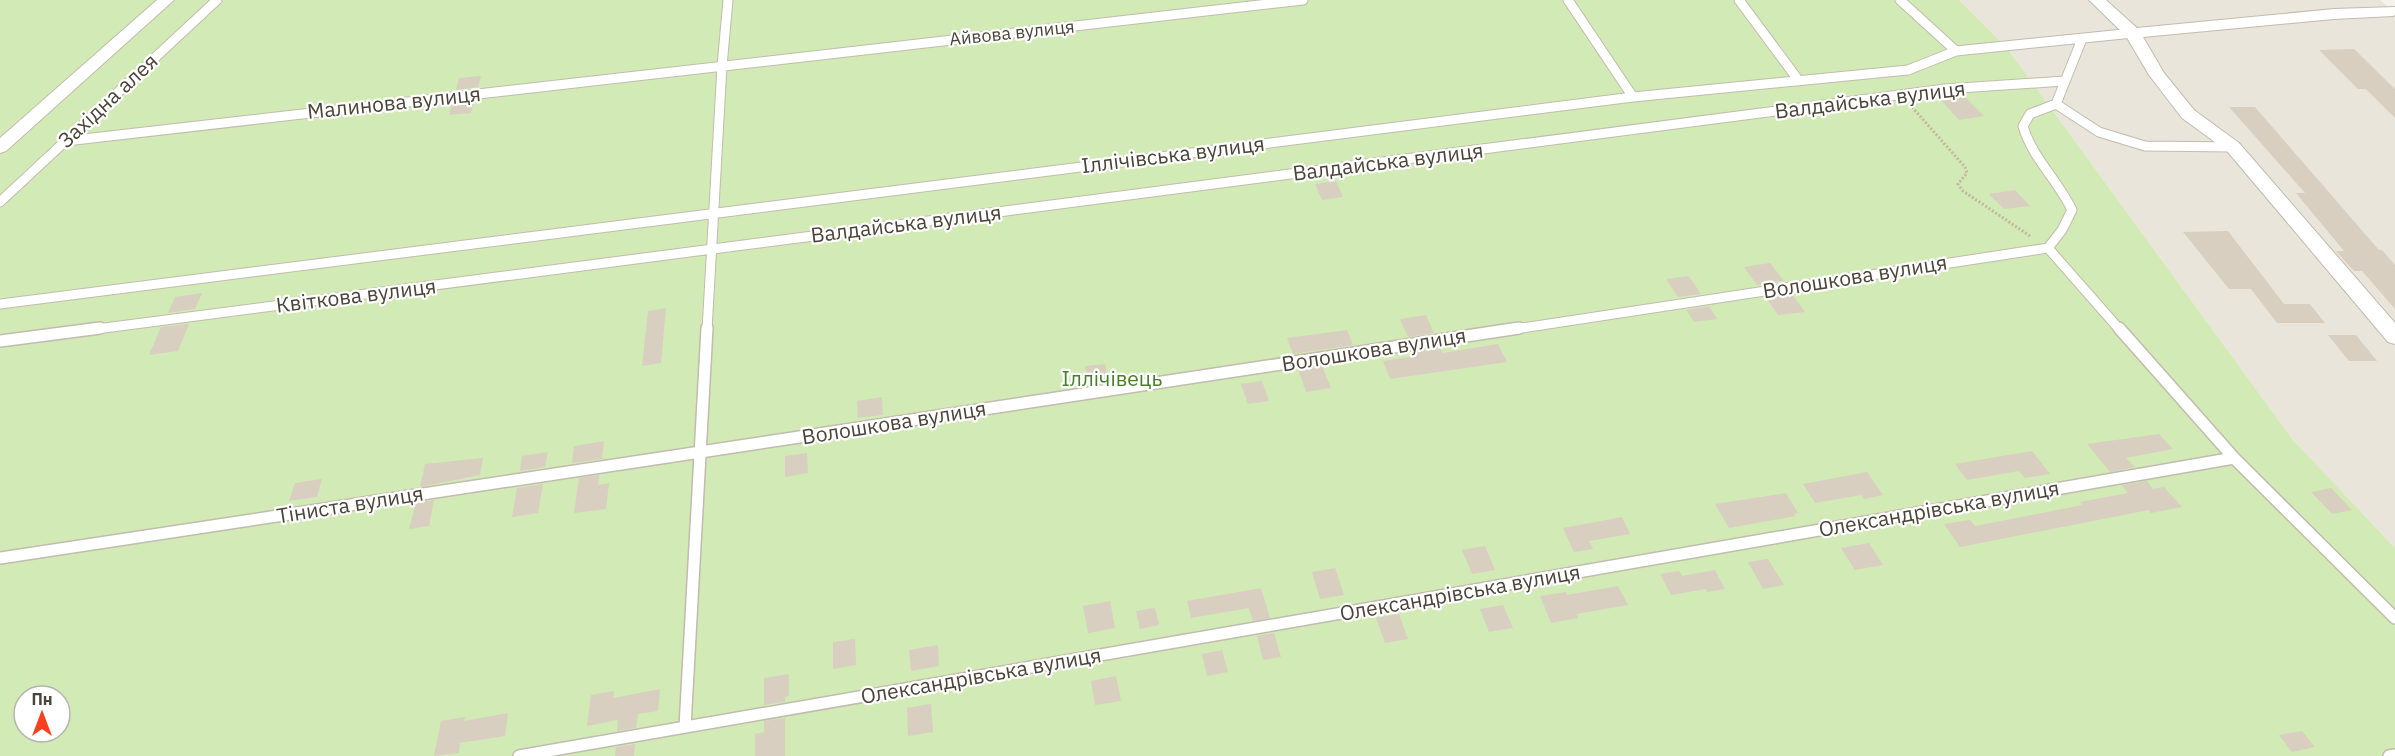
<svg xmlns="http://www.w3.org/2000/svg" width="2395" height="756" font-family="'IBM Plex Sans',sans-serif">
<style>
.residential{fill:#eae5da}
.green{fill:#d2eab5;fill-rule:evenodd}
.building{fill:#d8cfc1}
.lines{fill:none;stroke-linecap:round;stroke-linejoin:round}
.service-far1-casing{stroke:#c2bbae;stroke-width:11}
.service-casing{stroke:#c2bbae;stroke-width:14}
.minor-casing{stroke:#c2bbae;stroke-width:2}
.path{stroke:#c4b79f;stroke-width:3;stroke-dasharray:2 2;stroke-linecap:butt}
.service-far1{stroke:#fff;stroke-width:9}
.service{stroke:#fff;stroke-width:11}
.minor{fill:#fff;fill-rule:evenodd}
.labels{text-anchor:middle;stroke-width:4.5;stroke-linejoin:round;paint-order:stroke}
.far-street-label{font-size:18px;fill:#4b4439;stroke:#fff}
.street-label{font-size:21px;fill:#4b4439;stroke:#fff}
.park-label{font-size:21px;fill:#4a7f2a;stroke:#fff}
</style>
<rect width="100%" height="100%" fill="#f6f3ec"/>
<path class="residential" d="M1959 0H2380L2395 13V548L2293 440 2006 47Z"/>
<path class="green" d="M0 0H1959L2006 47 2293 440 2395 548V756H0ZM24 696H60V732H24Z"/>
<path class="building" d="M2354 49 2395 89V118L2366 89H2358L2319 50Z
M481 76 478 87 456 90 459 78Z
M1965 97 1984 116 1959 120 1941 100Z
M474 101 471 113 449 115 452 104Z
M2229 107H2255L2379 250H2382L2395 265V309L2362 271H2354L2336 251H2344L2296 193H2305Z
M1336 181 1343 197 1322 200 1315 184Z
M2015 190 2030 206 2004 209 1989 194Z
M2228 231 2284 304H2310L2325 323H2277L2251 289H2229L2183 232Z
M1770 263 1784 281 1757 285 1744 267Z
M1689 276 1701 294 1678 297 1666 279Z
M202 293 195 309 168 313 175 297Z
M1792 294 1805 312 1778 315 1766 298Z
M1709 306 1717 319 1694 322 1686 310Z
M666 308 661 363 642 366 648 311Z
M1426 315 1434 333 1408 337 1400 319Z
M189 324 178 351 149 355 161 327Z
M1347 330 1353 345 1293 354 1287 338Z
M2328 335H2356L2377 361H2349Z
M1498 344 1507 362 1390 379 1383 361 1416 356 1414 352 1440 348 1443 353Z
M1105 364 1108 382 1089 385 1085 366Z
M1322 366 1331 388 1306 392 1298 369Z
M1262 381 1269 401 1248 404 1241 384Z
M882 397 883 415 858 418 857 401Z
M2159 434 2173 449 2126 458 2135 467 2110 472 2087 444Z
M604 441 602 459 572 463 574 446Z
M2032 451 2050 474 2025 478 2019 471 1967 480 1955 464Z
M548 452 545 467 520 471 522 456Z
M807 453 808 473 785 477V456Z
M483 458 480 475 420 487 425 464Z
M1867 472 1883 495 1864 499 1862 495 1815 503 1803 484Z
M599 475 598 485 609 483 606 509 574 513 579 478Z
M322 479 317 497 289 501 295 483Z
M2147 481 2153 489 2164 487 2182 507 2151 513 2149 510 1960 547 1944 524 1970 520 1975 526 2042 513 2082 505 2080 502 2128 493 2122 485Z
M543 484 538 513 512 517 517 488Z
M2331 488 2352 510 2332 514 2311 492Z
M1786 493 1798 513 1794 514 1796 516 1729 528 1715 504Z
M434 500 429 526 409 529 416 503Z
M1622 517 1630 534 1589 541 1593 549 1574 552 1563 528Z
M1869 543 1883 565 1855 570 1841 548Z
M1485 546 1495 570 1472 574 1462 550Z
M1768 559 1784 585 1763 589 1748 562Z
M1335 568 1344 595 1320 599 1312 572Z
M1715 570 1725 589 1707 592 1706 589 1671 595 1660 574 1679 571 1682 576Z
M1618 586 1628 605 1576 614 1578 618 1551 623 1540 596 1566 592 1567 595Z
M1261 588 1270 618 1253 621 1249 608 1191 618 1187 601Z
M1110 601 1115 628 1088 633 1083 606Z
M1503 605 1513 628 1489 632 1480 609Z
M1155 608 1159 625 1140 629 1136 611Z
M1399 614 1408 639 1385 643 1376 618Z
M1274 633 1281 657 1263 660 1257 636Z
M855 639 856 665 833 669V642Z
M938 645 939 666 911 671 909 650Z
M1222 650 1228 672 1207 676 1202 654Z
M789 674V696L785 697V702L764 705V678Z
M1116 676 1121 701 1095 705 1091 681Z
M660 689 658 711 638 714 636 728 617 731 618 720 587 726 591 695 614 691 613 698Z
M931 704 933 732 908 736 907 708Z
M508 713 505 736 460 743 459 753 434 756 441 721 465 717 464 721Z
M785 718V756H755V734L764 732V721Z
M2302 731 2315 747 2292 752 2279 735Z
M635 744 634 756H615L616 747Z"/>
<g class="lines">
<defs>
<path id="service-far1" d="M1568 0 1633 97
M1739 0 1799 81
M1900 0 1956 51
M2056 104 2099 132 2145 146 2233 147
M66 141 1303 0
M0 202 217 0
M2048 248 2120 330
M2048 248 2062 230 2072 210C2058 180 2032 158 2023 126L2030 114 2056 104 2082 39
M0 304 1633 97 1908 70 1956 51 2133 33
M89 330 1945 89 2065 81
M707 330 722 66 728 0
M1509 330 2048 248"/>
<path id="service" d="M2119 328 2234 458 2395 618
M0 341 100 328
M0 558 1519 328
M685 727 707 328
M519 756 2234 458
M2389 756 2395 755"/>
<path id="minor" d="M157 0H174L6 151 0 153V138Z
M2089 0H2106L2137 28 2334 9 2395 7V15L2393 16 2334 19 2143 37 2164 73 2194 110 2239 143 2395 323V344L2388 342 2227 151 2182 118 2149 75 2126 36Z"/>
</defs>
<use href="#service-far1" class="service-far1-casing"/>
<use href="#service" class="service-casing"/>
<use href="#minor" class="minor-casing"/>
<path class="path" d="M1912 107 1965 167 1967 173 1958 184 1963 191 2030 236"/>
<use href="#service-far1" class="service-far1"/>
<use href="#service" class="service"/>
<use href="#minor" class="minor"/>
</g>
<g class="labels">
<g class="far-street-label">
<text transform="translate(1012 33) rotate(-6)" y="6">Айвова вулиця</text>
</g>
<g class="street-label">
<text transform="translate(1870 100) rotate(-7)" y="7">Валдайська вулиця</text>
<text transform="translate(108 101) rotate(-43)" y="7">Західна алея</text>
<text transform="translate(394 103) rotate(-6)" y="7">Малинова вулиця</text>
<text transform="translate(1173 155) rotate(-7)" y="7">Іллічівська вулиця</text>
<text transform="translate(1388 162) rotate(-7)" y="7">Валдайська вулиця</text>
<text transform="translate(906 224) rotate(-7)" y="7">Валдайська вулиця</text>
<text transform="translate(1855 277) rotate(-9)" y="7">Волошкова вулиця</text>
<text transform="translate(356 296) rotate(-7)" y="7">Квіткова вулиця</text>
<text transform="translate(1374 350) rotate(-9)" y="7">Волошкова вулиця</text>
<text transform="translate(894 423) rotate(-9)" y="7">Волошкова вулиця</text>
<text transform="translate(350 505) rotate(-9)" y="7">Тіниста вулиця</text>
<text transform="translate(1939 509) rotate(-10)" y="7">Олександрівська вулиця</text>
<text transform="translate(1460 593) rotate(-10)" y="7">Олександрівська вулиця</text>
<text transform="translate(981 676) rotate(-10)" y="7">Олександрівська вулиця</text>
</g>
<g class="park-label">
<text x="1112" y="386">Іллічівець</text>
</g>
</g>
<g transform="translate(42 714)"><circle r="28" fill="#ffffff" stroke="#b7b4b0" stroke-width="1.5"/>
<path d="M0-4.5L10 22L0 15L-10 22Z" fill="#fc3f1d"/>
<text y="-9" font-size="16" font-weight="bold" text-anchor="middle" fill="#4b4439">Пн</text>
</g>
</svg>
